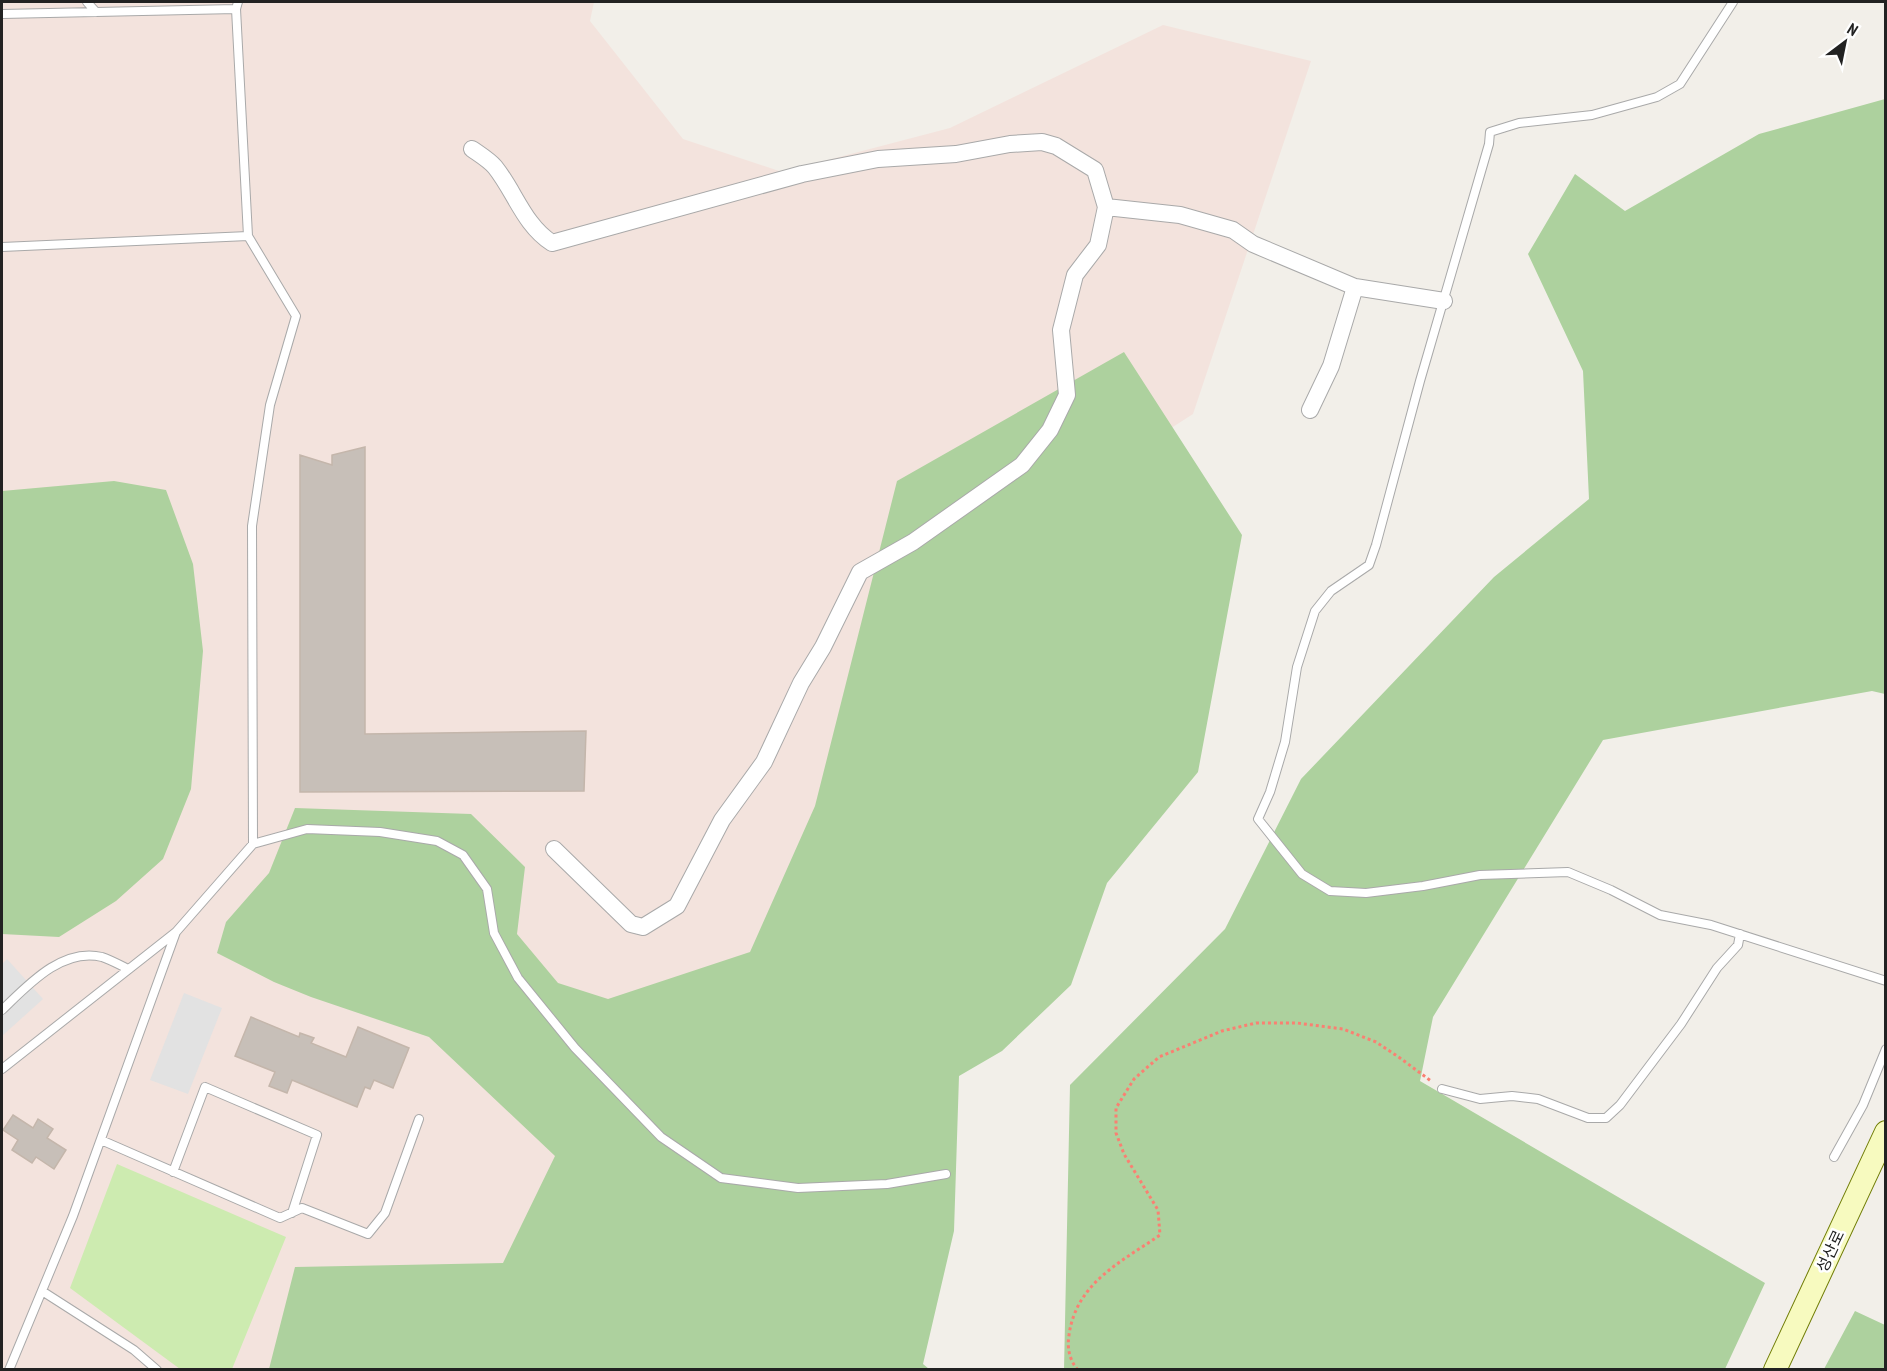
<svg xmlns="http://www.w3.org/2000/svg" width="1887" height="1371" font-family="'PT Sans Narrow','Noto Sans KR',sans-serif">
<style>
.military{fill:#f3e3dd}
.grass{fill:#cdebb0}
.forest{fill:#add19e}
.parking{fill:#e2e2e2}
.building{fill:#c7bfb8;stroke:#c4b6ab;stroke-width:1.5}
.lines{fill:none;stroke-linecap:round;stroke-linejoin:round}
.lane-casing{stroke:#a9a9a9;stroke-width:10}
.street-casing{stroke:#a9a9a9;stroke-width:18}
.secondary-casing{stroke:#707d05;stroke-width:24}
.path{stroke:#fa8072;stroke-width:3;stroke-dasharray:3 3;stroke-linecap:butt}
.lane{stroke:#fff;stroke-width:8}
.street{stroke:#fff;stroke-width:16}
.secondary{stroke:#f7fabf;stroke-width:22}
.labels{text-anchor:middle;stroke-width:5;stroke-linejoin:round;paint-order:stroke}
.street-label{font-size:16px;fill:#222;stroke:#fff}
</style>
<rect width="100%" height="100%" fill="#f2efe9"/>
<path class="military" d="M2 2H594L590 21 683 139 782 172 950 128 1163 25 1311 61 1193 414 865 625 821 812 745 1014 487 1325 398 1369 2 1370Z"/>
<path class="grass" d="M117 1164 286 1237 232 1369H180L70 1288Z"/>
<path class="forest" d="M1885 99V694L1872 691 1603 740 1433 1017 1420 1081 1765 1283 1725 1369 1064 1370 1070 1085 1225 929 1301 779 1494 577 1589 499 1583 371 1528 254 1575 174 1625 211 1759 134Z
M1124 352 1242 535 1198 772 1107 883 1071 985 1002 1051 959 1076 954 1231 923 1364 929 1369H269L295 1267 503 1263 555 1156 429 1037 311 997 274 982 217 953 226 922 269 873 295 808 471 814 525 867 517 934 558 983 608 999 750 952 815 806 897 481Z
M114 481 166 490 193 564 203 651 191 789 163 859 116 901 59 937 2 934V491Z
M1855 1311 1885 1325V1369H1824Z"/>
<path class="parking" d="M7 959 43 999 2 1036V964Z
M184 993 222 1008 188 1094 150 1080Z"/>
<path class="building" d="M365 447V734L586 731 584 791 300 792V455L332 465V455Z
M251 1017 299 1037 300 1033 314 1038 311 1043 346 1057 358 1027 409 1048 393 1088 374 1080 370 1089 365 1087 357 1107 292 1080 287 1093 269 1086 275 1072 235 1056Z
M13 1115 33 1128 38 1119 53 1129 47 1138 66 1150 54 1169 36 1157 32 1163 12 1150 18 1140 3 1130Z"/>
<g class="lines">
<defs>
<path id="lane" d="M87 2 96 12
M238 2 236 9 248 236 296 316 270 405 252 526 253 844
M1733 2 1680 84 1657 97 1592 115 1519 123 1490 132 1489 144 1420 381 1376 545 1369 565 1331 591 1315 611 1297 667 1285 742 1270 792 1258 819 1302 874 1330 891 1366 893 1423 886 1480 875 1568 872 1611 890 1660 915 1711 925 1886 981
M2 14 236 9
M2 247 248 236
M2 1010C27 986 62 947 102 957 111 960 120 965 128 969
M2 1069 176 932
M1442 1089 1480 1099 1512 1096 1538 1099 1588 1118H1606L1620 1105 1681 1024 1717 968 1738 945 1740 934
M101 1140 280 1218 302 1208 368 1234 385 1213 419 1119
M1834 1157 1863 1105 1886 1049
M173 1172 205 1087 317 1135 292 1213
M42 1291 134 1350 157 1370
M9 1370 73 1216 176 932 253 844 307 829 380 832 437 841 463 855 487 889 494 933 518 978 575 1048 661 1137 721 1178 798 1188 887 1184 946 1174"/>
<path id="street" d="M472 149C479 154 489 160 495 167 515 192 524 225 552 243L802 174 878 159 956 154 1010 144 1042 142 1056 146 1095 170 1106 207 1098 245 1075 275 1061 330 1067 395 1050 430 1022 465 913 542 860 572 823 647 801 683 764 762 722 820 677 906 643 927 631 924 554 849
M1106 207 1180 215 1233 230 1253 244 1355 287 1444 301
M1310 410 1331 366 1355 287"/>
<path id="secondary" d="M1775 1370 1886 1132"/>
</defs>
<use href="#lane" class="lane-casing"/>
<use href="#street" class="street-casing"/>
<use href="#secondary" class="secondary-casing"/>
<path class="path" d="M1078 1370C1069 1360 1067 1347 1069 1335 1076 1283 1121 1262 1160 1235L1158 1210 1124 1154 1116 1133V1108L1134 1079 1159 1057 1222 1031 1256 1023H1297L1343 1029 1376 1042 1400 1058 1431 1081"/>
<use href="#lane" class="lane"/>
<use href="#street" class="street"/>
<use href="#secondary" class="secondary"/>
</g>
<g class="labels">
<g class="street-label">
<text transform="translate(1830 1251) rotate(-65)" y="6">성산로</text>
</g>
</g>
<rect width="1887" height="1371" fill="none" stroke="#222222" stroke-width="6"/>
<g transform="translate(1845 42) rotate(32)" stroke="#ffffff" stroke-width="4.5" paint-order="stroke">
<path d="M0-4.5L10 22L0 15L-10 22Z" fill="#222222"/>
<text y="-9" font-size="16" font-weight="bold" text-anchor="middle" fill="#222222">N</text>
</g>
</svg>
